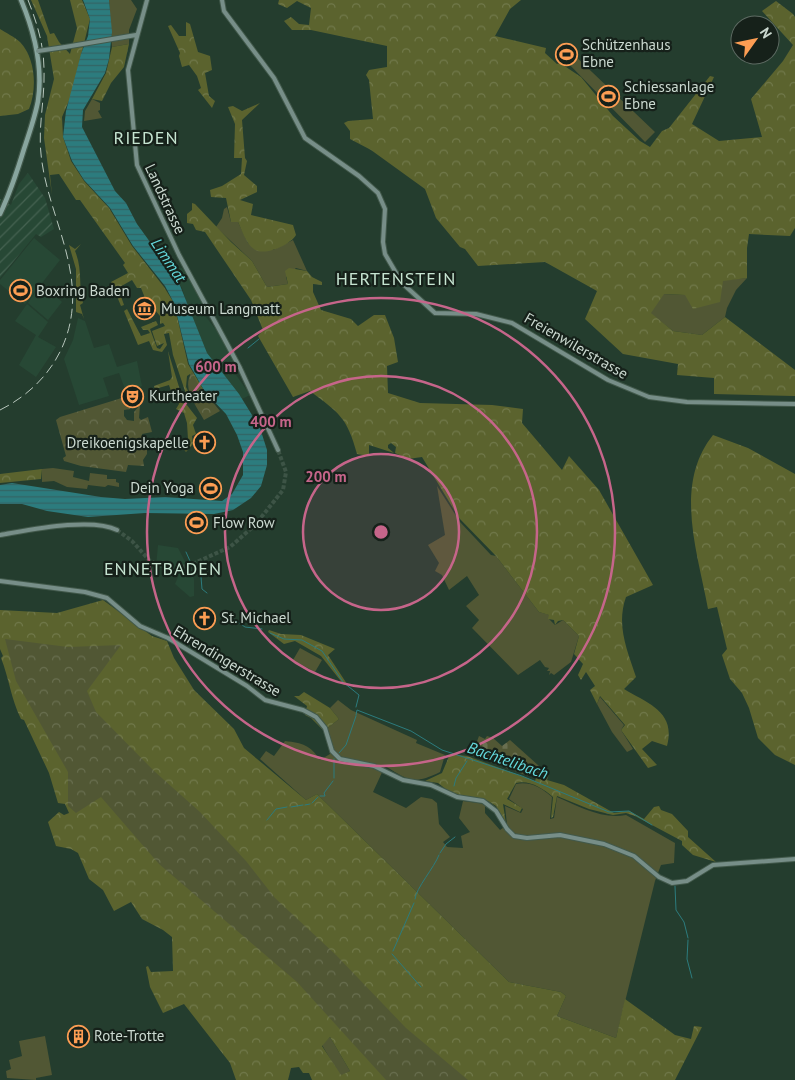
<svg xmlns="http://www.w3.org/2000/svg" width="795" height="1080" font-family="'PT Sans',sans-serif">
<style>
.built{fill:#274835}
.industrial{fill:url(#industrial-furrows)}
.grass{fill:#515734}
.forest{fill:url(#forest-crowns);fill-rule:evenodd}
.cemetery{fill:url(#cemetery-stones)}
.park{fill:url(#park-crowns)}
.water{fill:url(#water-rules)}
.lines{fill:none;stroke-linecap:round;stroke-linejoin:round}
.stream{stroke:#2c7c7e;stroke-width:1}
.secondary-tunnel{stroke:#3d5446;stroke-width:4;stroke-dasharray:4 2;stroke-linecap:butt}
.secondary-casing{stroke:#42594b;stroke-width:6}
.primary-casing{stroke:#42594b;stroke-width:7}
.secondary{stroke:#778e88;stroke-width:4}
.primary{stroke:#88a59e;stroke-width:4.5}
.rail{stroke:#b8c7bd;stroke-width:1;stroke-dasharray:10 5;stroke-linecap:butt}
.secondary-bridge-casing{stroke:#42594b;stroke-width:6;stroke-linecap:butt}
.secondary-bridge{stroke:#778e88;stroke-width:4}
.ring{fill:none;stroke:#c6658a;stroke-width:2.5}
.labels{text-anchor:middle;stroke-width:4.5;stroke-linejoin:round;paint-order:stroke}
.poi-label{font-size:15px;fill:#cbd9d0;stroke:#16211a;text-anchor:start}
.street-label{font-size:15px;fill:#cbd9d0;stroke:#16211a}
.water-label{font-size:16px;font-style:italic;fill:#64dadd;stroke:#16211a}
.quarter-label{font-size:18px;letter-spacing:1px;fill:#c6e4d1;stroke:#16211a}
.centre{fill:#c6658a;stroke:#16211a;stroke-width:2.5}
.ring-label{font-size:15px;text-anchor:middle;font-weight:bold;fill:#c6658a;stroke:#16211a;stroke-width:4.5;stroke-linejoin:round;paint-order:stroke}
</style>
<defs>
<pattern id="industrial-furrows" width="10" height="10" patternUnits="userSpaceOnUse" patternTransform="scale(1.25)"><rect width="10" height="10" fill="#274835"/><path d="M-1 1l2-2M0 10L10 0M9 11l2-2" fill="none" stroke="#456251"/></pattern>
<pattern id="forest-crowns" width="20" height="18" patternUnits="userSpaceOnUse" patternTransform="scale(1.25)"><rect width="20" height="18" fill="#5b632e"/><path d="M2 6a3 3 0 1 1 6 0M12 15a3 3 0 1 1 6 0" fill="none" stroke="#71794b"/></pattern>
<pattern id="cemetery-stones" width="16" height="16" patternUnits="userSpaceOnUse" patternTransform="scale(1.25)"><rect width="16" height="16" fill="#515734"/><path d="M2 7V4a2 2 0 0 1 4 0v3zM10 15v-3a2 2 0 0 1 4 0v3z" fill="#696f50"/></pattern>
<pattern id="park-crowns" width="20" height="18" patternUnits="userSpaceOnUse" patternTransform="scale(1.25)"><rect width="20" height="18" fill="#515734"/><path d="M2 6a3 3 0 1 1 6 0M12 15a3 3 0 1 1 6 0" fill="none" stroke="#696f50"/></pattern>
<pattern id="water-rules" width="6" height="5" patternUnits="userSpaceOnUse" patternTransform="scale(1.25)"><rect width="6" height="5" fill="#2c7c7e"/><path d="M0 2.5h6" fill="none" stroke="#336464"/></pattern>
</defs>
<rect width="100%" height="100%" fill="#243d2e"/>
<path class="built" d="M34 238 60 260 42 283 62 302 48 320 28 303 38 288 25 304 0 284V280Z
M182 268 207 309 204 311 206 317 217 331 237 366 232 369 250 395 242 399 228 380 205 362 182 288 173 273 174 269Z
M27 304 48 322 38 337 56 347 36 377 19 365 36 335 15 321Z
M78 318 85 321 94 348 109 344 117 367 137 361 142 386 126 392 119 373 103 378 109 396 79 405 64 359 73 340Z
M158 545 178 548 194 579V596L190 597 175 584 179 575 156 566Z"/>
<path class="industrial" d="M28 173 45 198 54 229 41 237 36 234 0 278V199L11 205 19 184Z"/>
<path class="grass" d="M109 0H131L137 9 129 30V44L112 47Z
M571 52 655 132 645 142 564 59Z
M92 99 100 103V110L98 111 102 118 84 121 85 111Z
M227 207 231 222H238L248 243 273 250 293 240 307 271 296 268 286 277 288 284 267 287 252 261 216 227 222 218 224 209Z
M747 278 736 290 727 308 725 317 702 335 673 331 650 313 663 294 685 295 723 280Z
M53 468 74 471 73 477 89 481 90 473 107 475V479H116V482L119 483V487L108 485 105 487 88 485 87 489 67 487 54 481 42 482V469Z
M437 486 460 522 491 555 496 556 539 612 550 615 549 619 555 625 563 620 579 636 571 662 554 675 551 673 549 675 550 671H547L549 668 545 667 540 660 518 675 472 628 479 620 466 606 479 595 467 576 449 590 442 575 435 571 439 563 428 545 445 535Z
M300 648 322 660 315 672 293 660Z
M600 697 624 725 621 730 633 749 627 752 612 732 597 704Z
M338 700 351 710 417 740 416 743 445 755 440 772C413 785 410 781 385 766L373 792 406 808 421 797 432 799 437 803 439 824 450 837 443 842 447 847 463 848 461 836 470 832 459 818 463 801 485 804V813L500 830 507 825 505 806 521 813 523 809 509 799 516 784C530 781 542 788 552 797L550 819 554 818 557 797C578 806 603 820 626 815L675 843 674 863 661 865 655 881 616 1038 557 1016 566 996 561 992 509 982 317 794 306 800 260 759 266 751 274 756 285 741C303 743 310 745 320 760L330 754 324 731 339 719 330 708Z
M45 1036 52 1075 36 1078V1080L7 1078 6 1071 11 1069 9 1060 22 1056 19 1041Z
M330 1037 350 1071 340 1076 322 1045Z"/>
<path class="forest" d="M31 0H38L50 34 54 33 59 42 70 54 77 28 70 0H82L90 19 71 96 62 117 63 137 71 161 84 181 109 208 132 246 164 287 174 303 188 364 203 389 202 390 190 374 187 376 186 387 190 395 187 397 173 355 169 333 164 334 167 345 162 352 153 350 149 341 138 345 124 311 127 309 141 336 150 333 148 330H143L141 327 156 321 158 325 150 329 157 348 160 349 164 343 157 346 152 331 165 326 163 323 160 324V316L145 298 141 288H137L132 280 118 288 124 305 121 306 111 282 128 273 123 265 125 263 80 200H76L59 174 50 175 52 195 44 138 45 115 54 79 47 36Z
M279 0H521L510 9 495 36 546 48 545 53 557 64 560 63 581 77 613 116 640 141 650 147 662 131 669 128 710 76 714 77 692 124 719 141 762 137 751 99 783 61 793 45 762 11 776 1 793 14 795 17V228L790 236 749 234 747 248V278L723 281 720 302 693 309 685 295 664 294 651 313 673 331 702 335 725 317 795 370V396L714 394V378L677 375 678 364 623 354 585 319 597 291 545 262 478 266 465 249 460 247 436 218 425 189 371 150 350 139V131L344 123 348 121 373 119 369 80 366 75 369 70 387 67V46L311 30H292L284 21 291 17 299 24 309 25 311 8 297 1 287 8 278 4Z
M186 22 190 24 198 52 210 56 212 70 205 73 209 96 215 101 212 108 198 90 201 88 197 76 189 65 182 67 179 56 180 53 168 26 171 25 179 36H186Z
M0 29C6 33 15 37 20 42 36 59 37 89 29 109L18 114 0 116Z
M129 44 124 67 111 83 102 101 92 99 106 73 112 47Z
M260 103 242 120 245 158 247 161 244 175 257 186V192L240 200 253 204 251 215 293 225 296 235C290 245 264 257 254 249 246 244 242 230 238 222H231L226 198 211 197 210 190 222 186 241 174 242 158H234L235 124 228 107 233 106 242 111Z
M192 203 195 204 231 242 252 261 267 287 288 284 285 271 289 268 307 271 312 277 322 282V285L313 284V292L321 310 351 319 358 326 374 315H385L394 338 398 362 387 366 388 393 420 403 492 405 523 409 522 423 562 470 569 456 599 490 653 585 626 597C616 625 627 650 636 677L624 689C649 704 676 712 667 746L652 741 642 749 657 765 648 768 621 730 625 725 600 696 597 704 590 690 595 686 586 672 581 680 578 675 583 664 574 654 579 636 563 620 558 621 555 625 554 620 548 619 549 615 539 612 496 556 459 518 422 457 408 459 395 453 396 447 391 443 388 445V448L394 453 369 445V456L357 454C347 417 339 413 310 391L293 397 258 336 263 330 251 300 205 232 196 230 193 224 187 223V214L192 210Z
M81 244 75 251C83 270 78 286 83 303L80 305 84 319 82 314 76 312V269L69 245 75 249Z
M168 351 183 400 197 418 193 425 196 434 192 436 193 444 186 452 180 445 188 439 187 423 184 413 176 409 179 404 176 397H173L169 385 155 389 154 386 170 380 172 377Z
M713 435 748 448 795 474V765L775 755 758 738 749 708 742 693 730 679 722 655 727 649 717 607 708 609C698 553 673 485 713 435Z
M42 469 41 479 0 483V474Z
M103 600 152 636 167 641 174 658 194 690 234 729 244 748 306 800 317 794 509 982 561 992 566 996 557 1016 616 1038 625 999 675 1035 691 1039 694 1026 702 1027 675 1080H312L309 1073H303L299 1067 291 1068 288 1080H236L230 1063 184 1004 163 1013 150 987 146 967 148 966 151 972 173 971 172 937 163 930 142 919 131 902 114 911 103 890 89 879 78 853 71 849 56 846 48 822 59 812 64 815 69 813 65 804 58 803 49 773 24 720 21 719C11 699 9 678 1 658L3 656 0 649V610L57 613ZM330 1037 350 1071 341 1075 322 1046Z
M269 630 281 634 301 635 335 649 328 655 347 684 344 685 321 656 295 641 284 644 268 632Z
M304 692 330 708 339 719 324 731 311 718 305 715 307 706 294 696H299Z
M450 754 467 756 535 781 538 771 549 774 547 780 564 785 614 813 629 811 644 819 654 807 659 806 661 810 672 814 688 831V837L716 862 693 855 682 845V841L635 816 626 813 613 815 589 809 557 796 553 817 551 818 553 797C542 788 530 780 516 783L507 799 522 808 520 812 503 804 506 824 496 806 488 801 452 794 438 783 425 781 442 773Z"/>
<path class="cemetery" d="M479 736 485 739 487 736 493 738 502 746 510 740 539 766 528 776 472 755Z"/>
<path class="park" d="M192 372 198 384 220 411 204 420C196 405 181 388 192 372Z
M125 397 132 405 130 409 124 410V416L127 420 134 421V412L140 405 139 418 141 420 148 417 152 432 142 434 144 444 147 446V454L143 460 144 466 128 465 126 472 81 466 64 461 63 458 66 456 56 420 60 417Z
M5 639 68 647 121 645 87 691 96 712 154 771 200 812 246 861 275 898 336 955 406 1028 468 1080H386L297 982 159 864 101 797 76 813 68 806V772L16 681Z"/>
<path class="water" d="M83 0H109L112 32 109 59 105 73 83 110 82 127 115 191 126 203 137 224 158 253 166 260 179 283 207 353 239 394 260 428 267 450V465L261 486 251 498 233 510 214 514 145 513 88 517 47 511 22 504H0V485L12 483 101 497 125 499 165 497 222 501 232 494 243 475V452L237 435 226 414 205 392 189 364 174 303 165 286 133 246 110 208 84 180 72 161 63 137 66 111 81 54 88 36 90 19Z"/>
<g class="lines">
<path class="stream" d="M248 348 259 339
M186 552 190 561
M200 565 202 589 207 593
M226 614 245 627 262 629
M270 633 284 639 302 640 322 651 343 682 359 695 356 707
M356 715 357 710 411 731 442 750 522 776 609 812 629 811 652 825
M339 753 346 745 356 716
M334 778V759
M454 786 456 778 467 761
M320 796H325L324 793 333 781
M312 803 318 797
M305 805 310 804
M291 807 303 805
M267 820 276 809 287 807
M440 853 446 844 455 837
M675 886 676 910 684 922 688 938
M415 899C416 888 434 868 439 855
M688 940 687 959 692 978
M393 951 414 903
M392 954 421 987"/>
<path class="secondary-tunnel" d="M117 530 132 541 150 561 168 568 188 566 230 547 255 525 283 490 286 472 278 450"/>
<defs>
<path id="secondary" d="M147 0 128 70 137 165 179 255 240 368 278 450
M222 0 224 11 274 78 305 138 359 176 378 193 385 209 383 242 385 254 402 283 435 313 476 314 512 323 608 380 649 397 687 402 795 404
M65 47 136 35
M0 535C30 530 91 517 117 530
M0 581 85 592 107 598 140 626 168 638 247 686 265 700 303 710 316 717 325 728 332 751 340 759 374 766 403 780 431 785 457 797 483 801 496 811 507 829 514 836 527 838 560 835 604 844 634 856 659 877 672 883 687 881 713 865 795 859"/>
<path id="primary" d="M0 214C10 193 17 172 24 149 29 134 35 117 38 101 43 68 34 31 21 0"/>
</defs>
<use href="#secondary" class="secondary-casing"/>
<use href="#primary" class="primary-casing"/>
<use href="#secondary" class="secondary"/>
<use href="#primary" class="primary"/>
<path class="rail" d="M0 410C52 384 80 334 71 276 65 234 45 196 41 154 38 126 45 98 44 70 44 45 37 23 28 0"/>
<defs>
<path id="secondary-bridge" d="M38 51 65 47"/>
</defs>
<use href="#secondary-bridge" class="secondary-bridge-casing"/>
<use href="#secondary-bridge" class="secondary-bridge"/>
</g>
<circle cx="381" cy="532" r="78" fill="#c6658a" fill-opacity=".12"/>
<g class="ring">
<circle cx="381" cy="532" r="78"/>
<circle cx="381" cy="532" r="156"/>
<circle cx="381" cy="532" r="234"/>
</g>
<defs>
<symbol id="stadium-ring" viewBox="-11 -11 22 22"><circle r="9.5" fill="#16211a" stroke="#fc9d53" stroke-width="1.5"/><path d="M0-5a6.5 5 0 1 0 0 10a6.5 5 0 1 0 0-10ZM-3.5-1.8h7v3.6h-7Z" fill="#fc9d53"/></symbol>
<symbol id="museum-ring" viewBox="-11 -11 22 22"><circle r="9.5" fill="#16211a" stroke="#fc9d53" stroke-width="1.5"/><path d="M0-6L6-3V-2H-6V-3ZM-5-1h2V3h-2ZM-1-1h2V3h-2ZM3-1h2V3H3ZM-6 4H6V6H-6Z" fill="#fc9d53"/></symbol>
<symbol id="theatre-ring" viewBox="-11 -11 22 22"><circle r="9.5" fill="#16211a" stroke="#fc9d53" stroke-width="1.5"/><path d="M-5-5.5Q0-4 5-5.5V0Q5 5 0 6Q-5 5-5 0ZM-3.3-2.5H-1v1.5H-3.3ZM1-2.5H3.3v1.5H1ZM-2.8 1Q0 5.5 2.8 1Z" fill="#fc9d53"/></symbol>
<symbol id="church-ring" viewBox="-11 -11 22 22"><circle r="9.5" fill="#16211a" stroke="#fc9d53" stroke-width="1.5"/><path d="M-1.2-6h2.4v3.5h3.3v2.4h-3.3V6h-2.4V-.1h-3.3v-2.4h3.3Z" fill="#fc9d53"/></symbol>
<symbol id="building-ring" viewBox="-11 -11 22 22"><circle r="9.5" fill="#16211a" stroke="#fc9d53" stroke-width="1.5"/><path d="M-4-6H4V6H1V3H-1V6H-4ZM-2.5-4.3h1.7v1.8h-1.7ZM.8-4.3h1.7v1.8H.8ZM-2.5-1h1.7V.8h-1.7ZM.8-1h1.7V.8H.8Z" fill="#fc9d53"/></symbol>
</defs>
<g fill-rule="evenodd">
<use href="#stadium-ring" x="554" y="42" width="25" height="25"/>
<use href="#stadium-ring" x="596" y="84" width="25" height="25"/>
<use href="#stadium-ring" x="8" y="278" width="25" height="25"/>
<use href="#museum-ring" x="132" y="296" width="25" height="25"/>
<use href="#theatre-ring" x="120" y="384" width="25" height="25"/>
<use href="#church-ring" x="192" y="430" width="25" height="25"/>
<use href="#stadium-ring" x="198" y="476" width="25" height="25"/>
<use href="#stadium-ring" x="184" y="510" width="25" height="25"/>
<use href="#church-ring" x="192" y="606" width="25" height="25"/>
<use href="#building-ring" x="66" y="1024" width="25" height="25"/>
</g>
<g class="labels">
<g class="poi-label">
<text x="582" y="50">Schützenhaus<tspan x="582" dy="17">Ebne</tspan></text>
<text x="624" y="92">Schiessanlage<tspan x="624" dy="17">Ebne</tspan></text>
<text x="36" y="296">Boxring Baden</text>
<text x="161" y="314">Museum Langmatt</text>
<text x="149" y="401">Kurtheater</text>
<text x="189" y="448" text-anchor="end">Dreikoenigskapelle</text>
<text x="194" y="493" text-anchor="end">Dein Yoga</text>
<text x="213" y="528">Flow Row</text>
<text x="221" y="623">St. Michael</text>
<text x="94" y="1041">Rote-Trotte</text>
</g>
<g class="street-label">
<text transform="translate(165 199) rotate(65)" y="5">Landstrasse</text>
<text transform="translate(576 346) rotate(30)" y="5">Freienwilerstrasse</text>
<text transform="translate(227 661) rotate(31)" y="5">Ehrendingerstrasse</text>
</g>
<g class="water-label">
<text transform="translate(169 260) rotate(56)" y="6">Limmat</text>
<text transform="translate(508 760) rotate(19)" y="6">Bachtelibach</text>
</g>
<g class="quarter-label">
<text x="146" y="144">RIEDEN</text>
<text x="396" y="285">HERTENSTEIN</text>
<text x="163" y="575">ENNETBADEN</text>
</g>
</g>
<circle cx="381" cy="532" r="8" class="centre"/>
<g class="ring-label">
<text x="216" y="372">600 m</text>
<text x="271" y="427">400 m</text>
<text x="326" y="482">200 m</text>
</g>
<g transform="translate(755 40) rotate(57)"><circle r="24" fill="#16211a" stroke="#5e6b63"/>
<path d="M0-4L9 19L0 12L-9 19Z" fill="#fc9d53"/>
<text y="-8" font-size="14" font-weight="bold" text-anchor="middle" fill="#cbd9d0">N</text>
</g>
</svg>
